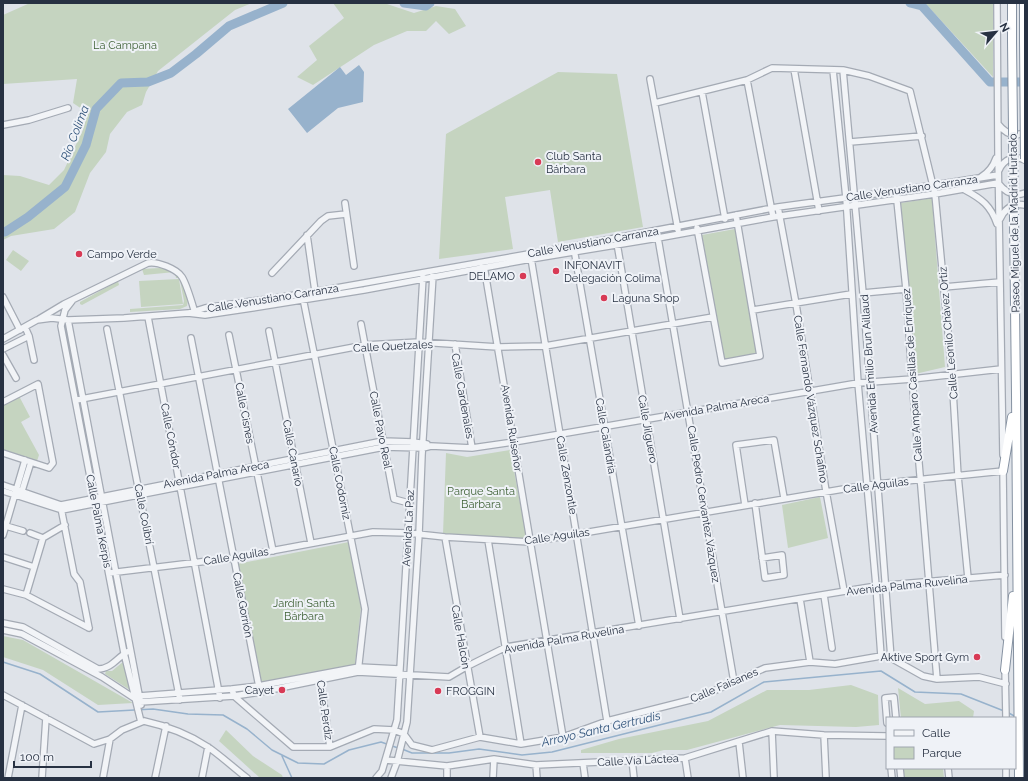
<svg xmlns="http://www.w3.org/2000/svg" width="1028" height="781" font-family="Raleway,sans-serif">
<style>
.green{fill:#c5d4c0}
.water{fill:#97b2cc}
.lines{fill:none;stroke-linecap:round;stroke-linejoin:round}
.stream{stroke:#97b2cc;stroke-width:1.5}
.river{stroke:#97b2cc;stroke-width:9}
.minor-casing{stroke:#a4aab4;stroke-width:8}
.highway-casing{stroke:#8591a1;stroke-width:10}
.minor{stroke:#f2f4f7;stroke-width:5.5}
.highway{stroke:#fff;stroke-width:8}
.highway-bridge-casing{stroke:#8591a1;stroke-width:10;stroke-linecap:butt}
.highway-bridge{stroke:#fff;stroke-width:8}
.poi-dot{fill:#d83a55;stroke:#eff2f7;stroke-width:1.5}
.labels{text-anchor:middle;stroke-width:4;stroke-linejoin:round;paint-order:stroke}
.park-label{font-size:11px;fill:#3c5f33;stroke:#eff2f7}
.poi-label{font-size:11px;fill:#273142;stroke:#eff2f7;text-anchor:start}
.street-label{font-size:11px;fill:#273142;stroke:#eff2f7}
.water-label{font-size:12px;font-style:italic;fill:#2e5179;stroke:#eff2f7}
</style>
<rect width="100%" height="100%" fill="#dfe3e9"/>
<path class="green" d="M30 3H252L235 10 158 71 146 92 142 105 127 112 110 134 106 152 90 173 75 212 54 229 11 236 3 240V175L20 176 49 185 64 170 83 130 82 109 73 103 77 79 3 84V15Z
M333 3H384L414 13 436 6 455 9 466 26 449 34 436 21 426 31H407L374 45 313 85 297 77 317 60 309 46 344 18Z
M925 3H993V77Z
M558 72 617 74 643 227 558 242 550 190 505 197 513 249 439 259 446 134Z
M932 198 945 367 915 374 901 203Z
M735 229 757 354 724 360 702 235Z
M13 250 29 261 21 271 6 260Z
M177 267 188 300 187 306 180 309 130 312V309L183 305 184 301 179 275V278H176L175 272 144 275 142 269Z
M179 279 183 304 141 307 139 281Z
M118 281 119 285 82 305 80 304V302Z
M19 396 30 417 21 422 39 455 37 461 3 450V405Z
M510 450 527 539 443 534 446 453 467 457Z
M820 497 828 538 788 548 782 505Z
M349 542 361 607 355 665 260 683 237 564Z
M3 636 23 640 133 703 98 705 43 670 3 657Z
M124 661 130 690 105 674 106 671H112Z
M851 685 878 695 879 725 856 727 780 725 687 750H664L652 753H581V750L619 739 708 721 767 690H809Z
M898 688 925 704 959 701 974 711 973 718H901Z
M226 730 253 756 282 775 283 778H260L219 741Z
M903 768H943L944 778H904Z"/>
<path class="water" d="M359 65 364 72 363 102 338 108 307 133 288 109 340 67 346 75Z"/>
<g class="lines">
<path class="stream" d="M3 662 40 674 98 712 153 709 188 714 223 715 247 729 272 750 298 763 324 764 349 750 381 742 398 748
M1007 712 1016 717
M402 749 412 753H449L479 749 522 755 552 752 711 712 764 682 881 671 915 692 961 694 1004 711
M282 756 292 778"/>
<path class="river" d="M404 3 426 6 430 3
M910 3 922 6 990 82H1025
M3 232H5L28 217 65 187 86 145 96 109 121 83 148 82 171 73 196 54 229 26 283 3"/>
<defs>
<path id="minor" d="M997 3 998 154 1003 455
M794 69 819 211
M833 70 846 198 858 383 876 586 881 656
M843 70 863 293 891 658
M650 79 678 230
M747 80 773 217
M702 92 725 219
M655 103 747 80 772 68 843 70 869 76 910 91 935 194 952 374 958 476 968 578
M998 124C1005 133 1014 138 1025 132
M3 125 29 120 68 108
M850 142 922 136
M999 170C1004 159 1014 155 1025 160
M981 177C989 172 993 167 996 158
M998 183C1005 192 1014 197 1025 193
M965 190C982 199 991 206 997 224
M896 191 906 289 912 379 937 679
M345 203 354 266
M778 207 796 304 826 491 844 591
M1000 219C1005 208 1013 203 1025 205
M697 228 722 363 760 356 736 215
M307 235 315 291
M656 235 658 238 734 682
M617 243 680 619
M574 249 639 626
M531 258 607 721
M484 266 563 737
M272 273 321 221 328 216 346 214
M944 287 1000 282
M863 293 906 289
M3 297 20 330
M303 298 365 609 358 672
M72 301 65 310 61 326 124 653 141 722
M753 310 851 294
M189 313 205 308 302 294 574 246 778 207 896 191 998 175
M148 317 220 698
M39 319 64 304 148 263C157 261 177 269 182 277 187 285 192 303 195 313
M68 320 141 705
M361 324 394 499 409 503
M25 327 29 336 34 360
M107 329 180 700
M269 331 311 543
M229 335 273 551
M191 338 260 692
M3 339 37 320 52 318 68 320 124 318 188 313 205 315 252 308 364 290 531 259 658 238 773 217 935 194 998 183
M455 344 472 448
M3 349 29 336
M3 355 16 378
M76 400 365 345 419 342 498 347 545 346 713 317
M3 402 38 384 53 463 49 468 3 453
M1003 469 1005 637
M3 485 61 505 383 441 413 442 427 444
M3 491 62 510 384 447 423 448 431 446 472 448 514 442 858 383 912 379 1001 369
M21 494 31 462
M755 503 765 578 784 575 782 555 762 558
M745 505 736 445 774 440 784 498
M61 508 74 574 80 582 89 628
M6 526 23 531
M30 533 43 538
M3 535 25 460
M445 537 480 737
M488 540 521 744
M3 557 34 567
M109 573 233 558 373 532 408 533 445 537 530 542 867 485 1003 471
M3 589 26 595 89 628
M26 595 43 538 65 525
M824 595 832 648
M800 599 810 662
M3 623 23 627 98 669C111 669 117 658 127 652
M3 630 22 634 102 677 140 702 234 696 260 692 358 672 449 677 466 667 506 647 876 586 1005 575
M1005 667 1006 718
M320 676 330 747
M232 689 234 696 293 747H330L374 729 394 730 404 734 412 745 432 750 480 737 521 744 563 737 607 721 698 698 765 668 810 662 835 664 881 656 891 658 923 676 937 679 979 677 1006 684
M3 695 94 744 110 739 122 730 144 721
M139 696 232 689 258 686 359 667 399 669
M144 721C167 726 188 734 208 747 221 756 234 768 247 778
M887 723 885 698 894 697 896 718
M772 731 774 778
M824 735 826 778
M739 742 743 778
M685 758 688 778
M386 760 447 766 494 759 536 765 685 758 772 731 824 735 887 736
M632 760 634 778
M583 763 585 778
M536 765 537 778
M891 768 892 778
M900 768 901 778
M948 768 949 778
M1006 768V778
M8 778 22 705
M42 778 46 718
M103 778 110 739
M155 778 166 726
M202 778 208 747
M376 778 382 771 397 720 423 277
M391 778 397 762 407 722 419 534 422 455 433 275
M447 778V766
M493 778 494 759"/>
<path id="highway" d="M1012 3V41
M1024 3V41
M1016 394 1019 778
M1003 471 1012 417
M1005 670 1013 596"/>
</defs>
<use href="#minor" class="minor-casing"/>
<use href="#highway" class="highway-casing"/>
<use href="#minor" class="minor"/>
<use href="#highway" class="highway"/>
<defs>
<path id="highway-bridge" d="M1012 41 1016 394
M1024 41 1025 159"/>
</defs>
<use href="#highway-bridge" class="highway-bridge-casing"/>
<use href="#highway-bridge" class="highway-bridge"/>
</g>
<g class="poi-dot">
<circle cx="538" cy="162" r="4"/>
<circle cx="79" cy="254" r="4"/>
<circle cx="556" cy="271" r="4"/>
<circle cx="523" cy="276" r="4"/>
<circle cx="604" cy="298" r="4"/>
<circle cx="977" cy="657" r="4"/>
<circle cx="282" cy="690" r="4"/>
<circle cx="438" cy="691" r="4"/>
</g>
<g class="labels">
<g class="park-label">
<text x="125" y="49">La Campana</text>
<text x="481" y="495">Parque Santa<tspan x="481" dy="13">Barbara</tspan></text>
<text x="304" y="607">Jardín Santa<tspan x="304" dy="13">Bárbara</tspan></text>
</g>
<g class="poi-label">
<text x="546" y="160">Club Santa<tspan x="546" dy="13">Bárbara</tspan></text>
<text x="87" y="258">Campo Verde</text>
<text x="564" y="269">INFONAVIT<tspan x="564" dy="13">Delegación Colima</tspan></text>
<text x="515" y="280" text-anchor="end">DELAMO</text>
<text x="612" y="302">Laguna Shop</text>
<text x="969" y="661" text-anchor="end">Aktive Sport Gym</text>
<text x="274" y="694" text-anchor="end">Cayet</text>
<text x="446" y="695">FROGGIN</text>
</g>
<g class="street-label">
<text transform="translate(912 188) rotate(-8)" y="4">Calle Venustiano Carranza</text>
<text transform="translate(1014 223) rotate(-91)" y="4">Paseo Miguel de la Madrid Hurtado</text>
<text transform="translate(593 242) rotate(-10)" y="4">Calle Venustiano Carranza</text>
<text transform="translate(273 298) rotate(-9)" y="4">Calle Venustiano Carranza</text>
<text transform="translate(948 333) rotate(-95)" y="4">Calle Leonilo Chávez Ortiz</text>
<text transform="translate(393 346) rotate(-3)" y="4">Calle Quetzales</text>
<text transform="translate(869 364) rotate(-94)" y="4">Avenida Emilio Brun Aillaud</text>
<text transform="translate(912 375) rotate(-94)" y="4">Calle Amparo Casillas de Enríquez</text>
<text transform="translate(463 396) rotate(80)" y="4">Calle Cardenales</text>
<text transform="translate(811 399) rotate(81)" y="4">Calle Fernando Vázquez Schafino</text>
<text transform="translate(716 407) rotate(-10)" y="4">Avenida Palma Areca</text>
<text transform="translate(245 413) rotate(79)" y="4">Calle Cisnes</text>
<text transform="translate(512 428) rotate(81)" y="4">Avenida Ruiseñor</text>
<text transform="translate(648 429) rotate(80)" y="4">Calle Jilguero</text>
<text transform="translate(381 430) rotate(79)" y="4">Calle Pavo Real</text>
<text transform="translate(171 436) rotate(79)" y="4">Calle Cóndor</text>
<text transform="translate(606 436) rotate(80)" y="4">Calle Calandria</text>
<text transform="translate(293 453) rotate(79)" y="4">Calle Canario</text>
<text transform="translate(216 474) rotate(-11)" y="4">Avenida Palma Areca</text>
<text transform="translate(567 475) rotate(80)" y="4">Calle Zenzontle</text>
<text transform="translate(340 483) rotate(79)" y="4">Calle Codorniz</text>
<text transform="translate(876 485) rotate(-7)" y="4">Calle Aguilas</text>
<text transform="translate(704 504) rotate(81)" y="4">Calle Pedro Cervantez Vázquez</text>
<text transform="translate(144 514) rotate(79)" y="4">Calle Colibrí</text>
<text transform="translate(99 521) rotate(79)" y="4">Calle Palma Kerpis</text>
<text transform="translate(408 528) rotate(-87)" y="4">Avenida La Paz</text>
<text transform="translate(557 536) rotate(-8)" y="4">Calle Aguilas</text>
<text transform="translate(236 556) rotate(-9)" y="4">Calle Aguilas</text>
<text transform="translate(907 585) rotate(-6)" y="4">Avenida Palma Ruvelina</text>
<text transform="translate(243 605) rotate(79)" y="4">Calle Gorrión</text>
<text transform="translate(461 637) rotate(80)" y="4">Calle Halcón</text>
<text transform="translate(564 639) rotate(-10)" y="4">Avenida Palma Ruvelina</text>
<text transform="translate(724 685) rotate(-23)" y="4">Calle Faisanes</text>
<text transform="translate(325 710) rotate(82)" y="4">Calle Perdiz</text>
<text transform="translate(638 760) rotate(-3)" y="4">Calle Vía Láctea</text>
</g>
<g class="water-label">
<text transform="translate(75 133) rotate(-69)" y="4">Río Colima</text>
<text transform="translate(601 729) rotate(-13)" y="4">Arroyo Santa Gertrudis</text>
</g>
</g>
<rect width="1028" height="781" fill="none" stroke="#273142" stroke-width="8"/>
<rect x="886" y="717" width="130" height="52" fill="#eff2f7" stroke="#9fa5af"/>
<rect x="894" y="730" width="20" height="6" fill="#f2f4f7" stroke="#9fa5af"/>
<text x="922" y="737" font-size="12" fill="#273142">Calle</text>
<rect x="894" y="747" width="20" height="12" fill="#c5d4c0" stroke="#9fa5af"/>
<text x="922" y="757" font-size="12" fill="#273142">Parque</text>
<g transform="translate(996 32) rotate(62)" stroke="#eff2f7" stroke-width="3" paint-order="stroke">
<path d="M0-3L7 15L0 10L-7 15Z" fill="#273142"/>
<text y="-6" font-size="11" font-weight="bold" text-anchor="middle" fill="#273142">N</text>
</g>
<path d="M14 761v6h77v-6" fill="none" stroke="#273142" stroke-width="2"/>
<text x="20" y="761" font-size="12" fill="#273142" stroke="#eff2f7" stroke-width="3" paint-order="stroke">100 m</text>
</svg>
